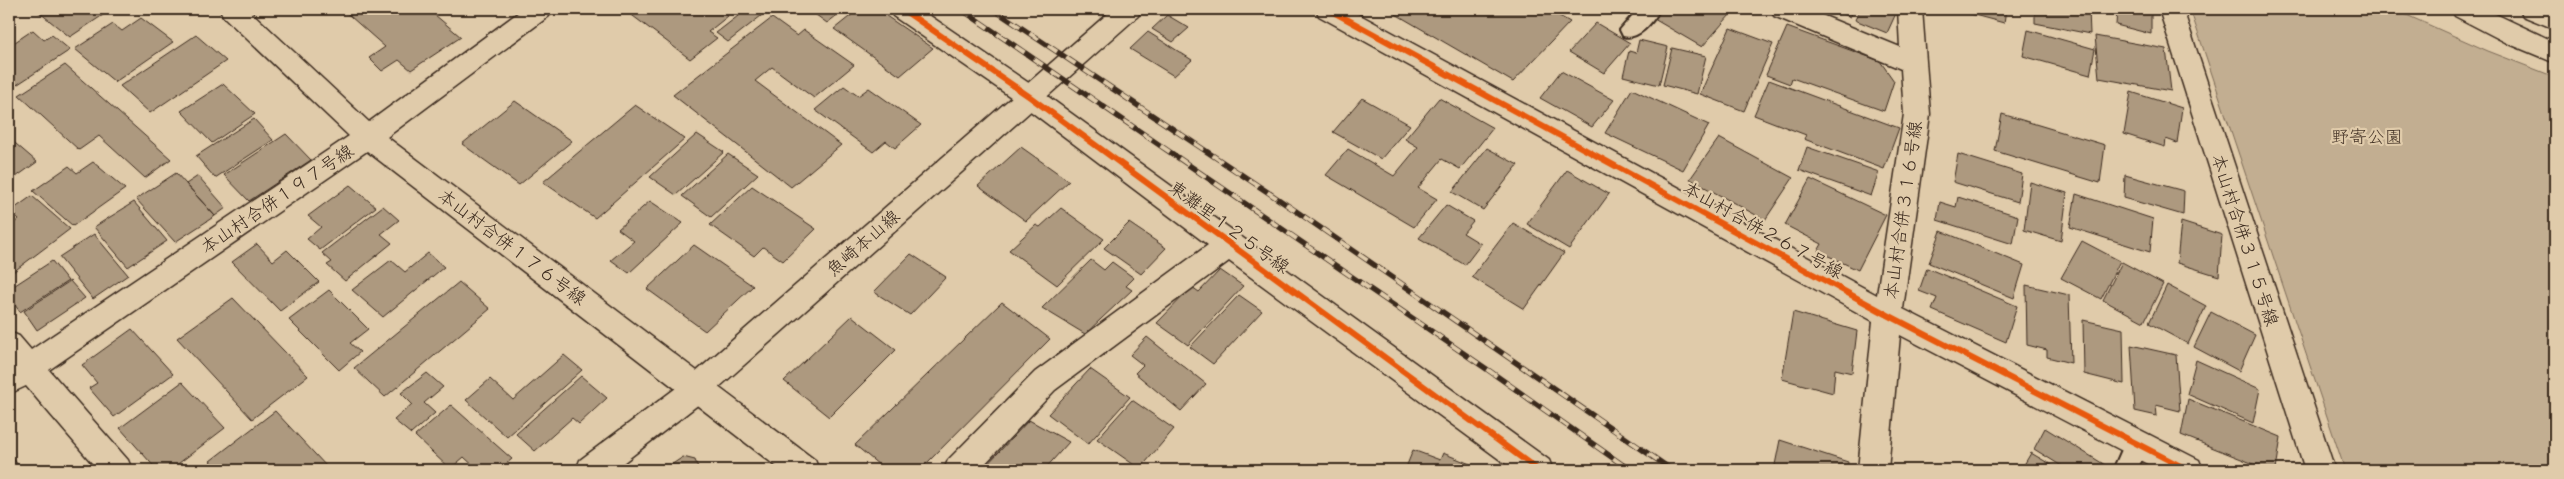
<svg xmlns="http://www.w3.org/2000/svg" width="2564" height="479" font-family="'Shantell Sans','Klee One',sans-serif">
<style>
.green{fill:#c2ae91;stroke:#7e6c58}
.building{fill:#ad997f;stroke:#3b2a1e}
.lines{fill:none;stroke-linecap:round;stroke-linejoin:round}
.service-casing{stroke:#3b2a1e;stroke-width:4}
.minor-casing{stroke:#3b2a1e;stroke-width:3}
.tertiary-casing{stroke:#3b2a1e;stroke-width:3}
.service{fill:#e0cbaa;fill-rule:evenodd}
.minor{fill:#e0cbaa;fill-rule:evenodd}
.tertiary{fill:#e0cbaa;fill-rule:evenodd}
.rail-casing{stroke:#3b2a1e;stroke-width:5.5}
.rail{stroke:#e0cbaa;stroke-width:4;stroke-dasharray:11;stroke-linecap:butt}
.cycleway-casing{stroke:#e0cbaa;stroke-width:9}
.cycleway{stroke:#e8590c;stroke-width:6}
.labels{text-anchor:middle;stroke-width:4.5;stroke-linejoin:round;paint-order:stroke}
.park-label{font-size:18px;fill:#48372a;stroke:#e0cbaa}
.street-label{font-size:18px;fill:#3b2a1e;stroke:#e0cbaa}
</style>
<rect width="100%" height="100%" fill="#e0cbaa"/>
<filter id="ink" filterUnits="userSpaceOnUse"><feTurbulence type="fractalNoise" baseFrequency=".02" numOctaves="2"/><feDisplacementMap in="SourceGraphic" scale="10" xChannelSelector="R" yChannelSelector="G"/><feConvolveMatrix kernelMatrix="1 2 1 2 8 2 1 2 1" color-interpolation-filters="sRGB"/></filter>
<g filter="url(#ink)">
<path class="green" d="M2190 9H2393L2488 51 2555 77V470H2345Z"/>
<path class="building" d="M35 9H112L70 37Z
M342 9H428L461 37 411 70 399 60 382 71 369 58 385 47Z
M634 9H718L728 16 708 32 717 38 690 59 629 13Z
M747 9H761L766 12 728 42 716 33Z
M808 9H845L827 23Z
M859 9H876L933 48 900 76 834 29Z
M1387 9H1547L1570 22 1513 82Z
M1663 9H1719L1730 15 1702 47 1654 19Z
M1832 9H1855L1850 17Z
M1860 9H1898L1887 33 1855 20Z
M1952 9H2006L2004 23Z
M2035 9 2089 10 2090 34 2035 23Z
M2117 9H2151V34L2116 25Z
M1167 15 1189 28 1173 42 1152 29Z
M141 18 173 42 115 82 75 49 113 24 122 31Z
M772 18 797 36 804 30 854 65 814 98 772 67 755 81 841 145 791 187 673 95Z
M1596 23 1630 43 1604 73 1569 52Z
M1787 27 1880 61 1894 81 1884 111 1792 78 1790 84 1766 75Z
M1730 28 1773 44 1744 111 1700 94Z
M33 30 44 40 52 35 70 50 9 90V46Z
M2028 30 2095 49 2090 75 2023 56Z
M1148 32 1192 60 1174 76 1130 49Z
M196 35 226 61 150 113 120 86Z
M2095 36 2166 49 2171 91 2099 78Z
M1639 40 1668 47 1659 85 1623 76 1629 51 1636 53Z
M1672 48 1706 56 1697 94 1663 85Z
M65 65 171 159 145 178 99 136 79 150 19 95Z
M1561 71 1614 100 1592 127 1540 98Z
M1769 80 1899 128 1884 169 1804 139 1806 135 1754 115Z
M223 84 255 114 212 143 181 111Z
M844 86 858 96 869 88 921 125 895 148 886 141 873 152 815 110Z
M1632 89 1709 125 1683 170 1605 133Z
M2131 92 2182 108 2177 143 2166 139 2165 147 2124 134Z
M1362 98 1410 125 1381 159 1333 132Z
M1439 98 1493 128 1460 169 1442 159 1418 188 1437 199 1414 227 1326 175 1348 149 1394 176 1418 147 1405 139Z
M515 101 572 141 519 185 462 144Z
M635 105 685 139 595 218 543 182Z
M2002 114 2105 145 2100 183 1995 151Z
M254 119 273 140 215 178 196 156Z
M286 134 311 160 249 201 224 175Z
M697 134 724 152 676 195 650 177Z
M9 138 37 162 9 182Z
M1719 138 1793 178 1765 220 1690 179Z
M1021 147 1069 181 1026 221 978 186Z
M1807 147 1879 172 1871 196 1799 170Z
M1487 148 1518 165 1483 210 1452 192Z
M728 154 758 174 711 217 682 196Z
M1958 154 2022 174 2018 202 1953 182Z
M93 162 125 189 73 226 33 191 69 166 77 173Z
M1567 170 1609 194 1569 249 1527 224Z
M176 173 215 216 175 242 136 199Z
M2125 175 2184 191 2183 215 2124 198Z
M198 176 226 208 215 216 186 184Z
M1810 179 1886 215 1858 270 1818 251 1822 244 1785 225Z
M2030 182 2067 193 2061 241 2024 230Z
M350 185 376 207 320 250 307 239 321 227 308 216Z
M752 186 816 229 783 261 763 247 754 256 710 225Z
M2076 194 2153 219 2150 252 2070 227Z
M32 196 70 229 9 275V227L19 219 11 211Z
M1958 197 2018 216 2013 244 1937 220 1940 202 1956 207Z
M650 201 683 223 629 273 611 260 634 241 618 229Z
M134 202 167 241 128 267 94 227Z
M1446 205 1473 221 1463 233 1481 244 1465 265 1419 238Z
M383 206 399 220 381 234 392 243 345 281 327 265 332 262 322 253Z
M1061 208 1104 239 1057 285 1009 250 1036 225 1040 227Z
M2181 222 2222 235 2219 276 2177 263Z
M1129 223 1166 248 1141 274 1104 248Z
M1513 223 1564 253 1524 309 1472 277Z
M1941 231 2024 265 2014 298 1929 263Z
M94 234 128 275 93 299 59 257Z
M2082 241 2120 261 2101 299 2061 278Z
M257 244 273 261 287 250 319 282 280 311 232 262Z
M694 245 753 286 705 331 647 289Z
M428 253 444 267 383 317 352 290 391 260 405 272Z
M911 254 946 277 910 315 874 292Z
M1091 260 1104 270 1112 262 1134 278 1126 286 1132 290 1085 334 1042 308Z
M52 261 68 281 20 312 9 297V289Z
M2122 262 2163 284 2144 322 2103 300Z
M1927 268 2017 306 2006 342 1932 310 1937 298 1919 291Z
M1220 270 1243 286 1188 345 1157 323 1192 287 1199 292Z
M70 281 85 298 37 330 24 311Z
M459 282 490 309 385 397 354 368Z
M2026 285 2069 295 2071 363 2047 357V350L2027 345Z
M2167 285 2206 306 2188 344 2149 323Z
M329 290 368 329 350 343 360 352 339 370 289 320Z
M1239 295 1262 311 1213 364 1190 347Z
M233 298 308 376 252 419 177 338Z
M1002 302 1050 339 920 470H885L855 445Z
M1793 312 1857 331 1852 373 1835 369 1833 393 1782 379Z
M2211 312 2255 335 2239 371 2194 347Z
M852 316 896 350 829 417 784 381Z
M2083 320 2123 329 2124 384 2084 374Z
M132 329 173 374 114 417 89 388 97 383 82 365Z
M1147 337 1206 384 1181 411 1135 373 1143 365 1130 355Z
M2131 345 2176 355 2180 411 2156 405 2157 416 2135 411Z
M564 355 582 370 507 437 466 400 490 379 513 400Z
M2196 360 2260 389 2253 423 2187 394Z
M1090 369 1130 397 1088 444 1048 414Z
M427 373 443 387 424 403 435 413 411 434 394 420 412 404 401 393Z
M581 376 607 398 579 424 572 418 535 451 516 434Z
M182 382 225 428 170 470H157L120 428Z
M2188 399 2281 437 2276 470H2269L2181 435Z
M1132 400 1174 429 1140 469 1097 439Z
M451 405 512 459 499 470H478L464 457 450 469 415 436Z
M275 411 327 467 322 470H218L210 461Z
M1029 420 1069 442 1044 470H982Z
M2045 428 2105 465 2102 470H2068L2034 449Z
M1780 440 1848 462 1847 470H1774Z
M1413 450 1440 460 1443 453 1475 466 1473 470H1405Z
M9 453 22 470H9Z
M2031 453 2060 470H2021Z
M683 457 695 460 699 470H669L671 465Z"/>
<g class="lines">
<defs>
<path id="service" d="M1638 9H1660C1653 22 1638 41 1623 36L1620 30Z
M2137 433 2146 436 2149 444 2137 470H2113L2128 436Z"/>
<path id="minor" d="M220 9H248L369 122 523 9H552L549 16 387 137 815 460 819 470H781L367 151 49 370 128 460 132 470H98L26 386 9 394V332L19 336 31 350 349 136 223 16Z
M890 9H920L1039 90 1549 460 1553 470H1514L1229 261 1055 390 979 470H944L948 460 1035 372 1208 245 1021 104 893 16Z
M1316 9H1349L1877 295 1904 114 1901 69 1774 16 1771 9H1807L1900 47 1898 9H1922L1930 114 1903 309 2199 460 2203 470H2159L1900 335 1888 470H1858L1873 321 1319 16Z
M2159 9H2183L2335 470H2305Z"/>
<path id="tertiary" d="M1113 9H1141L1138 16 708 397 614 470H576L580 460 688 379Z
M2452 9H2485L2555 42V63L2507 43 2455 16Z
M2520 9H2555V29L2523 16Z"/>
</defs>
<use href="#service" class="service-casing"/>
<use href="#minor" class="minor-casing"/>
<use href="#tertiary" class="tertiary-casing"/>
<use href="#service" class="service"/>
<use href="#minor" class="minor"/>
<use href="#tertiary" class="tertiary"/>
<defs>
<path id="rail" d="M961 9 1491 372 1630 470
M993 9 1293 209 1672 470"/>
</defs>
<use href="#rail" class="rail-casing"/>
<use href="#rail" class="rail"/>
<defs>
<path id="cycleway" d="M902 9 1030 97 1538 470
M1328 9 1888 315 2188 470"/>
</defs>
<use href="#cycleway" class="cycleway-casing"/>
<use href="#cycleway" class="cycleway"/>
</g>
</g>
<g class="labels">
<g class="park-label">
<text x="2367" y="143">野寄公園</text>
</g>
<g class="street-label">
<text transform="translate(277 199) rotate(-34)" y="6">本山村合併１９７号線</text>
<text transform="translate(1903 210) rotate(-82)" y="6">本山村合併３１６号線</text>
<text transform="translate(1229 227) rotate(36)" y="6">東灘里１２５号線</text>
<text transform="translate(1763 230) rotate(29)" y="6">本山村合併２６７号線</text>
<text transform="translate(2245 240) rotate(72)" y="6">本山村合併３１５号線</text>
<text transform="translate(863 243) rotate(-41)" y="6">魚崎本山線</text>
<text transform="translate(512 247) rotate(37)" y="6">本山村合併１７６号線</text>
</g>
</g>
<rect width="2564" height="479" fill="none" stroke="#e0cbaa" stroke-width="30"/>
<rect x="15" y="15" width="2534" height="449" fill="none" stroke="#3b2a1e" stroke-width="2" filter="url(#ink)"/>
</svg>
